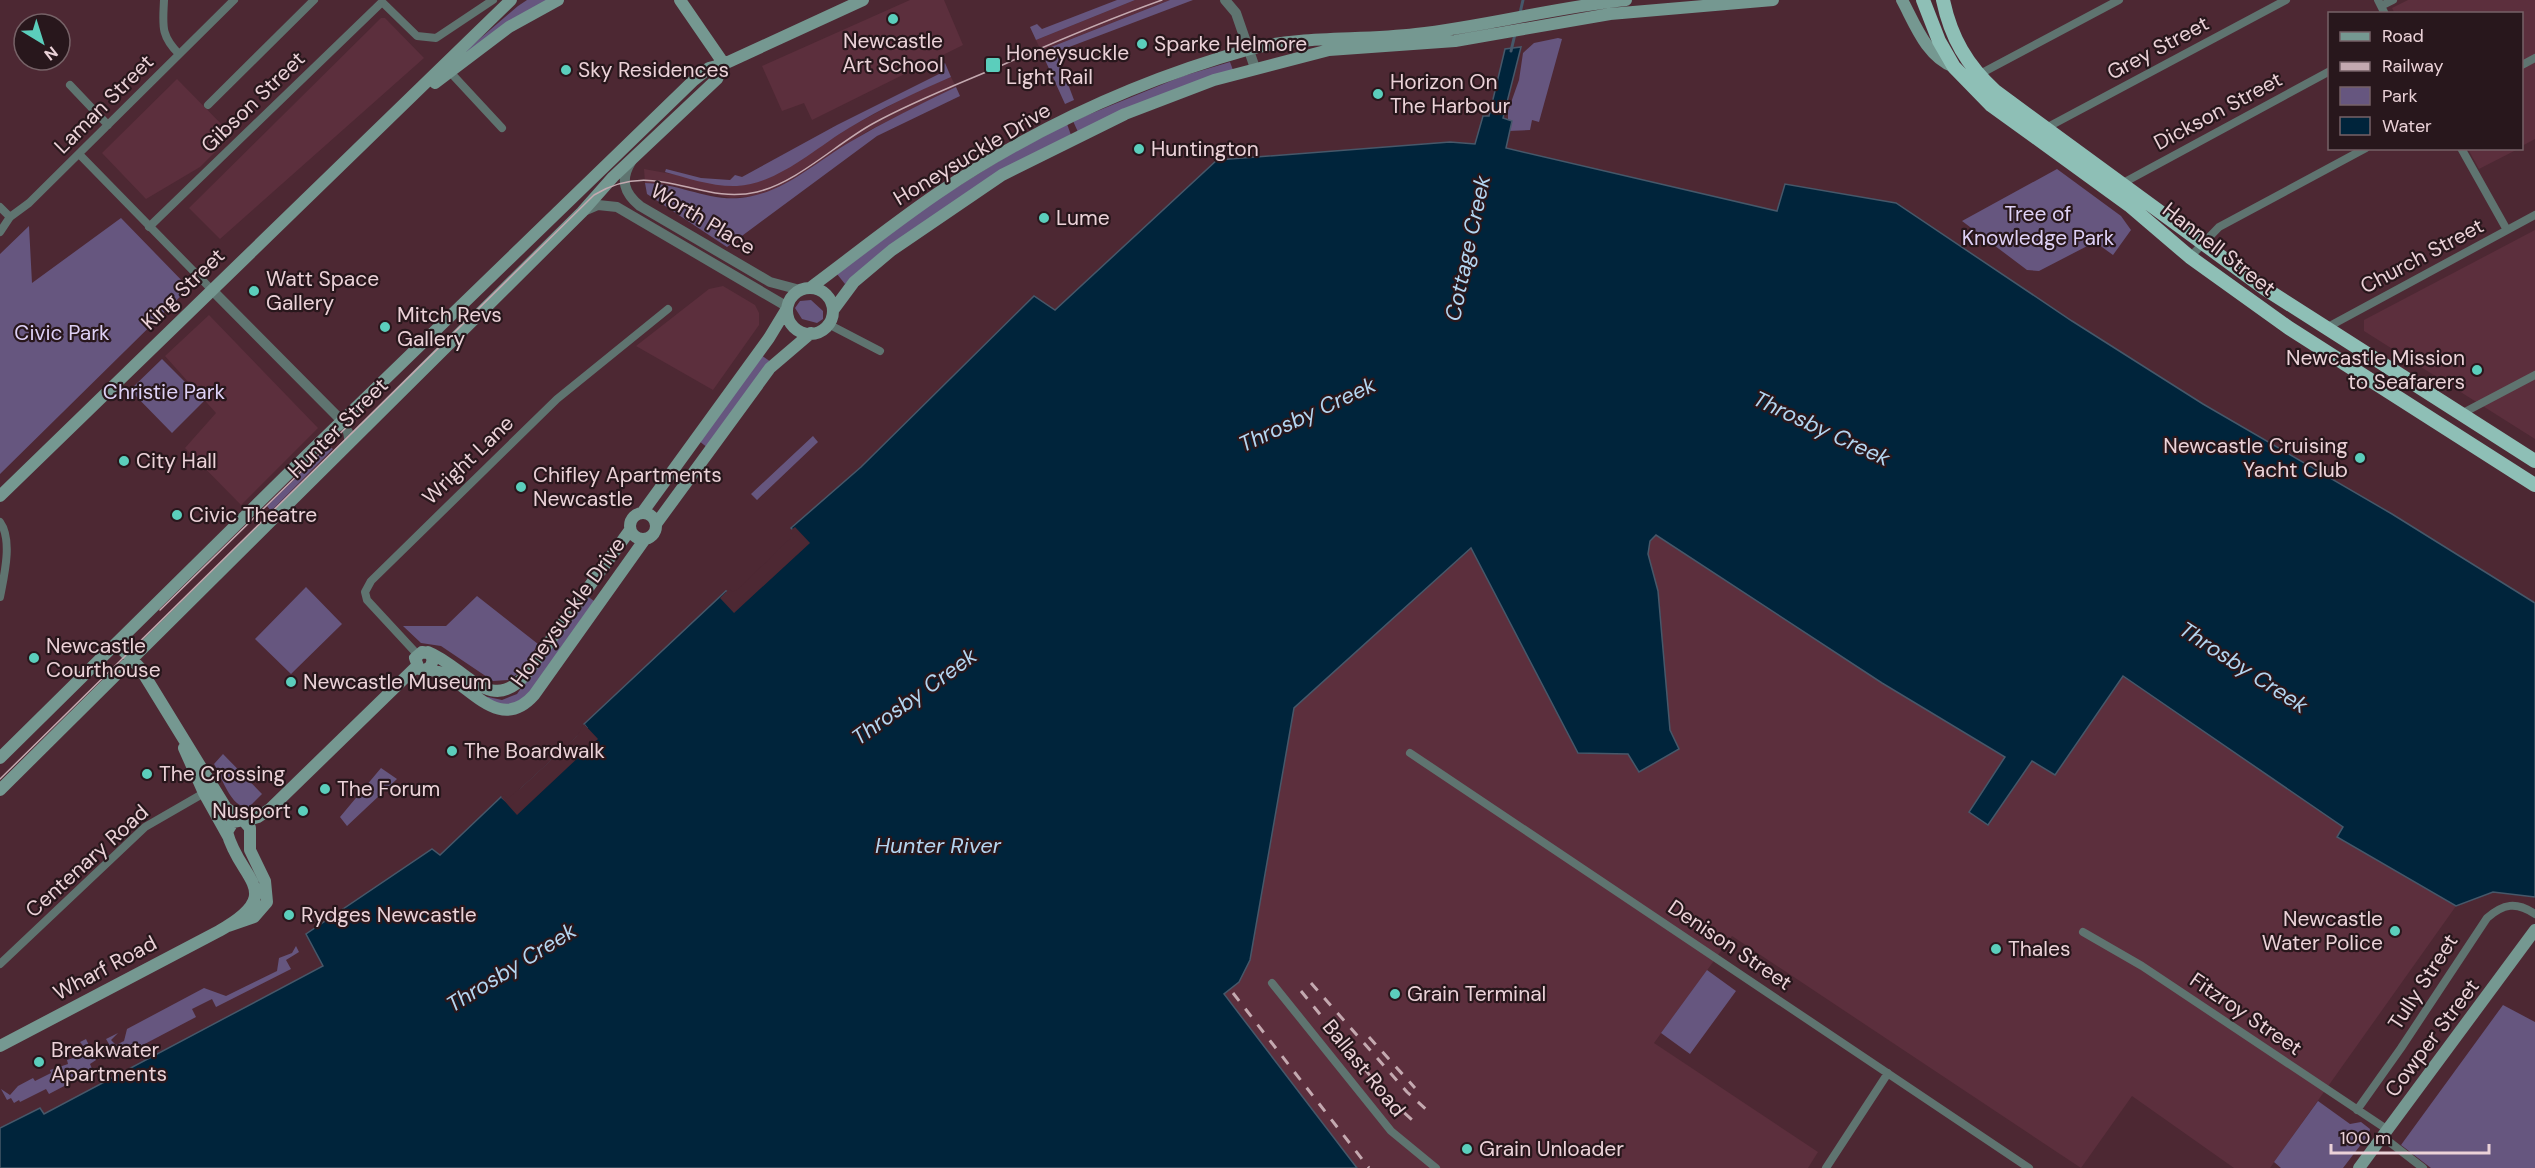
<svg xmlns="http://www.w3.org/2000/svg" width="2535" height="1168" font-family="'DM Sans',sans-serif">
<style>
.built{fill:#5c2f3d}
.green{fill:#66567f}
.water{fill:#00243b;stroke:#46586a;stroke-width:1.5}
.pier{fill:#4d2833}
.lines{fill:none;stroke-linecap:round;stroke-linejoin:round}
.stream{stroke:#46586a;stroke-width:3}
.minor{stroke:#5f7470;stroke-width:8}
.tertiary{stroke:#5f7470;stroke-width:10}
.secondary{stroke:#759891;stroke-width:12}
.trunk{stroke:#8ebfb6;stroke-width:14}
.tram{stroke:#c4a9b0;stroke-width:1.5}
.rail{stroke:#c4a9b0;stroke-width:3;stroke-dasharray:10 10;stroke-linecap:butt}
.poi-dot{fill:#5bcebc;stroke:#28171c;stroke-width:2}
.labels{text-anchor:middle;stroke-width:4.5;stroke-linejoin:round;paint-order:stroke}
.poi-label{font-size:21px;fill:#ebd2d8;stroke:#28171c;text-anchor:start}
.street-label{font-size:21px;fill:#ebd2d8;stroke:#28171c}
.park-label{font-size:21px;fill:#ded1f6;stroke:#28171c}
.water-label{font-size:22px;font-style:italic;fill:#b4d6f1;stroke:#28171c}
</style>
<rect width="100%" height="100%" fill="#4d2833"/>
<path class="built" d="M910 0H944L963 45 812 120 804 103 782 111 762 66Z
M1135 0H1170L1041 51 1036 40Z
M2408 0H2535V139L2522 146V14H2395L2392 8Z
M381 18H385L424 58 220 239 189 208Z
M951 77 956 87 868 131 776 190 755 196 731 198 666 184 645 183 644 169 737 186 769 178 850 127 917 91Z
M177 79 232 135 200 167 146 199 102 153Z
M2468 149H2518L2479 169Z
M2535 230V439L2364 331V320Z
M723 286 755 305 759 313V325L713 390 636 346 709 289Z
M209 315 318 428 241 505 185 448 216 413 165 356Z
M1656 534 2006 758 1969 812 1988 825 2032 761 2055 775 2122 675 2343 827 2337 837 2456 906 2270 1168H2234L2132 1096 2081 1168 1732 936 1654 1043 1818 1152 1808 1168H1357L1224 994 1239 982 1250 960 1294 708 1472 548 1578 753 1670 730 1658 591 1648 554 1650 541Z"/>
<path class="green" d="M527 0H547L448 66 518 6Z
M1117 0H1135L1036 40 1030 27 1037 24 1042 29Z
M1170 0H1193L1056 52 1074 100 1065 104 1041 51Z
M1558 38 1562 39 1539 122 1532 120 1530 130 1508 131V111L1519 80 1523 53 1534 43Z
M1230 62 1233 70 1078 132 1073 121 1183 76Z
M945 63 951 77C916 92 882 108 849 128 814 149 779 183 737 186 713 187 687 178 665 172L666 169 701 178 730 180 735 175 742 177 837 125 941 73 938 67Z
M956 87 960 96 877 136 727 247 647 194 645 183C677 183 708 201 740 198 783 194 814 163 850 142 884 122 920 104 956 87Z
M1067 124 1071 135 876 258 845 284 837 274 933 202 1012 153Z
M2057 169 2121 216 2131 230 2113 255 2095 242 2039 271 2027 270 1962 221Z
M121 218 189 288 0 474V254L29 226 32 283Z
M811 300 823 311V319L817 323 802 319 795 308 800 301Z
M761 355 771 362 708 448 699 441Z
M162 359 204 401 172 433 130 390Z
M813 436 818 442 757 500 751 494Z
M329 446 333 449 271 511 267 506Z
M306 587 342 624 291 674 255 639Z
M477 596 538 644 522 671 508 680 493 681 441 646 421 643 403 626H446Z
M587 596 597 603 531 695 508 708 486 699 488 697 502 700 517 694Z
M223 754 262 794 249 807C231 809 222 777 214 764Z
M381 768 397 779 347 826 340 817Z
M296 946 299 952 286 960 291 969 216 1007 212 999 192 1009 196 1017 120 1057 116 1050 113 1051 106 1039 118 1033 111 1040 116 1045 124 1041 127 1029 204 988 226 996 277 971 279 958 292 953Z
M1707 970 1736 991 1690 1054 1661 1033Z
M2503 1005 2535 1022V1168H2431L2401 1145Z
M86 1039 96 1060 90 1064 93 1071 49 1094 46 1089 20 1102 19 1100 14 1103 11 1098 7 1100 1 1089 10 1095 18 1086 33 1078 35 1081 51 1073 50 1070 68 1064 67 1060 89 1053 80 1042Z
M2318 1101 2350 1124 2361 1122 2370 1129 2369 1134 2343 1168H2281L2274 1162Z"/>
<path class="water" d="M1521 47 1503 118 1512 121 1506 148 1777 211 1785 184 1896 203 2072 321 2203 404 2392 514 2535 603V897L2493 892 2456 906 2337 837 2343 827 2123 676 2055 775 2032 761 1988 825 1969 812 2005 757 1882 683 1656 535 1650 541 1648 554 1658 591 1670 730 1679 749 1639 772 1628 754 1578 753 1471 548 1294 708 1250 960 1239 982 1224 994 1357 1168H0V1128L40 1108 44 1114 323 966 306 934 432 849 440 855 501 797 507 802 587 728 584 724 726 591 734 595 797 534 791 528 861 467 1034 296 1055 310 1217 160 1450 142 1475 144 1483 116H1489L1505 49Z"/>
<path class="pier" d="M795 527 810 543 734 613 720 598 729 589 733 592 738 589 791 538 793 534 790 531Z
M584 724 598 739 517 815 501 797 504 795 507 799 522 787 577 736Z"/>
<g class="lines">
<path class="stream" d="M1520 13 1523 0
M1511 51 1515 34"/>
<path class="minor" d="M164 0C163 25 160 35 179 54
M2378 0 2385 14
M382 2 417 36 436 38 493 0
M2381 6 2393 0
M2522 65 2535 58
M450 72 502 128
M1978 75 2119 0
M70 85 108 125
M208 105 314 0
M2046 128 2286 0
M2461 148 2507 230
M79 154 211 289
M2123 183 2330 71
M0 207 10 217
M149 227 382 2
M0 232 10 217 29 203 234 0
M2190 257 2219 227 2366 148
M830 325 880 351
M2326 328 2535 215
M2461 414 2535 375
M0 522C13 540 4 576 0 597
M417 654 367 600 365 592 371 581 557 399 668 309
M1410 753 2029 1168
M2083 932 2142 966 2388 1130
M0 964 145 827 204 793
M1272 983 1391 1131 1436 1168
M2357 1110 2401 1048 2487 918C2503 904 2516 901 2535 914
M2383 1137 2423 1168
M1826 1168 1888 1073"/>
<path class="tertiary" d="M1225 0 1236 13 1255 68
M631 162C620 180 624 193 640 206L770 282 800 290
M584 211 598 205 617 207 786 306
M211 289 340 419 348 432 350 443"/>
<path class="secondary" d="M680 0 724 64
M1902 0C1915 24 1926 56 1954 67
M435 83 509 27 558 0
M810 288C853 256 894 223 938 193 1033 129 1139 80 1250 49 1304 35 1360 41 1416 34 1487 26 1556 7 1626 0
M787 311a23 23 0 1 1 46 0a23 23 0 1 1-46 0Z
M834 309 854 282 892 250 1002 175 1125 114 1214 80 1329 50 1455 41 1610 14 1773 0
M0 496 511 0
M630 526a13 13 0 1 1 26 0a13 13 0 1 1-26 0Z
M642 513 769 338 786 310
M656 524 770 368 811 333
M117 644 140 668 226 808 243 820
M428 652C464 666 491 717 526 674L630 530
M426 670 431 666 433 659 429 653 422 652 415 658 419 669C428 671 437 669 446 675 475 692 502 731 534 695L645 539
M184 748 204 793 228 836
M0 758 310 452 694 80 709 68 724 64 863 0
M0 790 582 212 613 177 717 79 724 64
M245 821 258 817 270 809 417 666
M0 1046 219 931C288 892 239 880 227 832L233 822 243 820 250 828V850L265 881 267 902 254 917 228 926
M2359 1168 2535 930"/>
<path class="trunk" d="M1923 0 1939 41 1954 67 1991 105 2129 205 2190 257 2289 328 2535 485
M1943 0C1951 38 1967 65 1995 91L2264 288 2535 461"/>
<path class="tram" d="M160 610 361 413
M0 779 594 195C656 157 698 206 757 192 798 182 837 143 874 123 914 101 956 85 998 67 1052 43 1106 20 1162 0"/>
<path class="rail" d="M1311 983 1407 1092 1430 1113
M1301 991 1390 1100 1419 1126
M1233 993 1369 1168
M1369 1037 1415 1088"/>
</g>
<g class="poi-dot">
<circle cx="893" cy="19" r="6"/>
<circle cx="1142" cy="44" r="6"/>
<rect x="985" y="57" width="16" height="16" rx="3"/>
<circle cx="566" cy="70" r="6"/>
<circle cx="1378" cy="94" r="6"/>
<circle cx="1139" cy="149" r="6"/>
<circle cx="1044" cy="218" r="6"/>
<circle cx="254" cy="291" r="6"/>
<circle cx="385" cy="327" r="6"/>
<circle cx="2477" cy="370" r="6"/>
<circle cx="2360" cy="458" r="6"/>
<circle cx="124" cy="461" r="6"/>
<circle cx="521" cy="487" r="6"/>
<circle cx="177" cy="515" r="6"/>
<circle cx="34" cy="658" r="6"/>
<circle cx="291" cy="682" r="6"/>
<circle cx="452" cy="751" r="6"/>
<circle cx="147" cy="774" r="6"/>
<circle cx="325" cy="789" r="6"/>
<circle cx="303" cy="811" r="6"/>
<circle cx="289" cy="915" r="6"/>
<circle cx="2395" cy="931" r="6"/>
<circle cx="1996" cy="949" r="6"/>
<circle cx="1395" cy="994" r="6"/>
<circle cx="39" cy="1062" r="6"/>
<circle cx="1467" cy="1149" r="6"/>
</g>
<g class="labels">
<g class="poi-label">
<text x="893" y="48" text-anchor="middle">Newcastle<tspan x="893" dy="24">Art School</tspan></text>
<text x="1154" y="51">Sparke Helmore</text>
<text x="1006" y="60">Honeysuckle<tspan x="1006" dy="24">Light Rail</tspan></text>
<text x="578" y="77">Sky Residences</text>
<text x="1390" y="89">Horizon On<tspan x="1390" dy="24">The Harbour</tspan></text>
<text x="1151" y="156">Huntington</text>
<text x="1056" y="225">Lume</text>
<text x="266" y="286">Watt Space<tspan x="266" dy="24">Gallery</tspan></text>
<text x="397" y="322">Mitch Revs<tspan x="397" dy="24">Gallery</tspan></text>
<text x="2465" y="365" text-anchor="end">Newcastle Mission<tspan x="2465" dy="24">to Seafarers</tspan></text>
<text x="2348" y="453" text-anchor="end">Newcastle Cruising<tspan x="2348" dy="24">Yacht Club</tspan></text>
<text x="136" y="468">City Hall</text>
<text x="533" y="482">Chifley Apartments<tspan x="533" dy="24">Newcastle</tspan></text>
<text x="189" y="522">Civic Theatre</text>
<text x="46" y="653">Newcastle<tspan x="46" dy="24">Courthouse</tspan></text>
<text x="303" y="689">Newcastle Museum</text>
<text x="464" y="758">The Boardwalk</text>
<text x="159" y="781">The Crossing</text>
<text x="337" y="796">The Forum</text>
<text x="291" y="818" text-anchor="end">Nusport</text>
<text x="301" y="922">Rydges Newcastle</text>
<text x="2383" y="926" text-anchor="end">Newcastle<tspan x="2383" dy="24">Water Police</tspan></text>
<text x="2008" y="956">Thales</text>
<text x="1407" y="1001">Grain Terminal</text>
<text x="51" y="1057">Breakwater<tspan x="51" dy="24">Apartments</tspan></text>
<text x="1479" y="1156">Grain Unloader</text>
</g>
<g class="street-label">
<text transform="translate(2158 48) rotate(-28)" y="7">Grey Street</text>
<text transform="translate(253 102) rotate(-44)" y="7">Gibson Street</text>
<text transform="translate(104 104) rotate(-45)" y="7">Laman Street</text>
<text transform="translate(2218 111) rotate(-28)" y="7">Dickson Street</text>
<text transform="translate(972 154) rotate(-31)" y="7">Honeysuckle Drive</text>
<text transform="translate(703 219) rotate(31)" y="7">Worth Place</text>
<text transform="translate(2219 249) rotate(38)" y="7">Hannell Street</text>
<text transform="translate(2422 256) rotate(-28)" y="7">Church Street</text>
<text transform="translate(183 289) rotate(-44)" y="7">King Street</text>
<text transform="translate(338 428) rotate(-45)" y="7">Hunter Street</text>
<text transform="translate(468 460) rotate(-44)" y="7">Wright Lane</text>
<text transform="translate(568 612) rotate(-54)" y="7">Honeysuckle Drive</text>
<text transform="translate(87 861) rotate(-42)" y="7">Centenary Road</text>
<text transform="translate(1730 945) rotate(34)" y="7">Denison Street</text>
<text transform="translate(105 968) rotate(-28)" y="7">Wharf Road</text>
<text transform="translate(2423 982) rotate(-57)" y="7">Tully Street</text>
<text transform="translate(2246 1014) rotate(34)" y="7">Fitzroy Street</text>
<text transform="translate(2432 1038) rotate(-53)" y="7">Cowper Street</text>
<text transform="translate(1364 1068) rotate(51)" y="7">Ballast Road</text>
</g>
<g class="park-label">
<text x="2038" y="221">Tree of<tspan x="2038" dy="24">Knowledge Park</tspan></text>
<text x="62" y="340">Civic Park</text>
<text x="164" y="399">Christie Park</text>
</g>
<g class="water-label">
<text transform="translate(1467 248) rotate(-78)" y="8">Cottage Creek</text>
<text transform="translate(1307 414) rotate(-25)" y="8">Throsby Creek</text>
<text transform="translate(1822 428) rotate(25)" y="8">Throsby Creek</text>
<text transform="translate(2244 667) rotate(33)" y="8">Throsby Creek</text>
<text transform="translate(914 696) rotate(-36)" y="8">Throsby Creek</text>
<text x="938" y="853">Hunter River</text>
<text transform="translate(511 967) rotate(-32)" y="8">Throsby Creek</text>
</g>
</g>
<rect x="2328" y="12" width="195" height="138" fill="#28171c" stroke="#766267" stroke-width="1.5"/>
<rect x="2340" y="32" width="30" height="9" fill="#759891" stroke="#766267" stroke-width="1.5"/>
<text x="2382" y="42" font-size="18" fill="#ebd2d8">Road</text>
<rect x="2340" y="62" width="30" height="9" fill="#c4a9b0" stroke="#766267" stroke-width="1.5"/>
<text x="2382" y="72" font-size="18" fill="#ebd2d8">Railway</text>
<rect x="2340" y="87" width="30" height="18" fill="#66567f" stroke="#766267" stroke-width="1.5"/>
<text x="2382" y="102" font-size="18" fill="#ebd2d8">Park</text>
<rect x="2340" y="117" width="30" height="18" fill="#00243b" stroke="#766267" stroke-width="1.5"/>
<text x="2382" y="132" font-size="18" fill="#ebd2d8">Water</text>
<g transform="translate(42 42) rotate(142)"><circle r="28" fill="#28171c" stroke="#766267" stroke-width="1.5"/>
<path d="M0-4.5L10 22L0 15L-10 22Z" fill="#5bcebc"/>
<text y="-9" font-size="16" font-weight="bold" text-anchor="middle" fill="#ebd2d8">N</text>
</g>
<path d="M2331 1144v9h158v-9" fill="none" stroke="#ebd2d8" stroke-width="3"/>
<text x="2340" y="1144" font-size="18" fill="#ebd2d8" stroke="#28171c" stroke-width="4.5" paint-order="stroke">100 m</text>
</svg>
